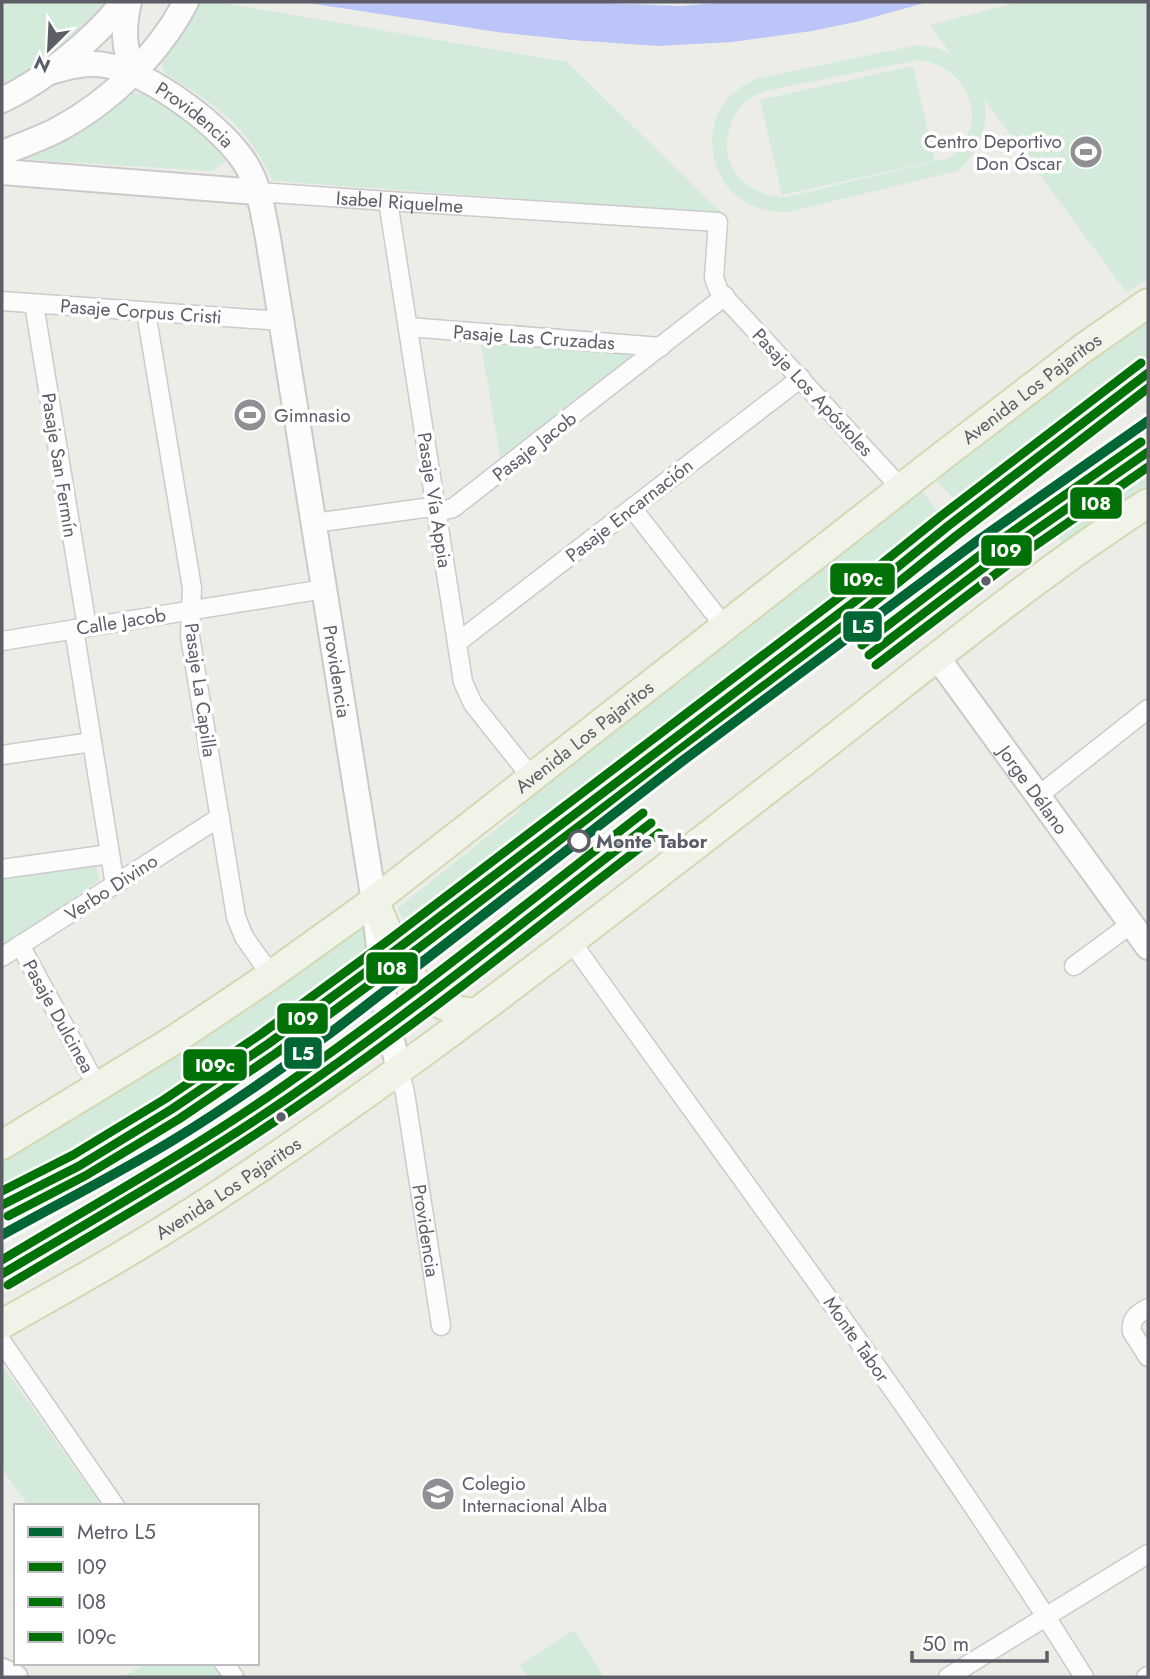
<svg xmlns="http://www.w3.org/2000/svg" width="1150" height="1679" font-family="Jost,sans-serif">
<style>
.green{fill:#d4ebdb;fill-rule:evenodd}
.water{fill:#bbc5f8}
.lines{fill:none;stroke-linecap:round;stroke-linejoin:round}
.street-casing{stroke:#cbcbcb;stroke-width:21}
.secondary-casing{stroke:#cacacb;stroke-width:28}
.primary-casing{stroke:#d3d8b3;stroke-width:32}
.street{stroke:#fcfcfc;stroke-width:18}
.secondary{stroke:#fcfcfc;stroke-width:24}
.primary{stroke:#f0f3e8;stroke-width:28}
.bus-1-casing{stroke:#fff;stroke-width:14}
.bus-2-casing{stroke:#fff;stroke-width:14}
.bus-3-casing{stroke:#fff;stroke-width:14}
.bus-1{stroke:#007106;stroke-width:9}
.bus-2{stroke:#007106;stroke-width:9}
.bus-3{stroke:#007106;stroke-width:9}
.metro-1-casing{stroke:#fff;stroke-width:16}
.metro-1{stroke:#063;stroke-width:10}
.bus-dot{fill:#5c5d67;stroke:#fff;stroke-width:2.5}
.stop-dot{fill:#fff;stroke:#5c5d67;stroke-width:3.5}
.labels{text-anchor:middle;stroke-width:7;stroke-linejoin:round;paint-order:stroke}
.street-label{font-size:19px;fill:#5c5d67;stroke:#fff}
.poi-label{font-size:19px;fill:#5c5d67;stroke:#fff;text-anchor:start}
.stop-label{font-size:19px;font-weight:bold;fill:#5c5d67;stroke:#fff;text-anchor:start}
.line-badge{stroke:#fff;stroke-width:2.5}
.badge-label{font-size:19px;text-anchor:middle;font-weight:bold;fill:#fff}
</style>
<rect width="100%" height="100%" fill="#edede8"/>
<path class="green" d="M2 2H108C92 20 76 40 56 54 40 66 21 76 2 84Z
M197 2H217L567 62 722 213 273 181C264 163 254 145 240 130 219 106 191 90 165 73L161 65 163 58Z
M1019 2H1148V279L1126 292 985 100C988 131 980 150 958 171L788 212C772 212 754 209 741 199 709 177 702 128 728 98 736 90 745 84 755 79L917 45 938 48 951 54 930 25ZM918 60C958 63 985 104 965 141 961 148 956 153 950 158L786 197C746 197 716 165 731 125 734 114 740 105 749 99 757 93 766 91 775 89Z
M913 66 935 161 782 195 760 100Z
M133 93 149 95 193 121 219 142 226 161 212 171 17 159 93 122Z
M1148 312V363L961 507 935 479Z
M481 344 641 355 501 463Z
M1148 456V484L1062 543 1045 521Z
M922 491 946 522 403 920 398 908 514 815 538 787Z
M97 866 99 881 2 947V878Z
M364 917 367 951 268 1026 2 1196V1160L21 1150 240 1010Z
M2 1365 102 1506H29L2 1469Z
M574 1630 604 1677H528L520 1665Z
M147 1663H216L227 1677H122Z"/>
<path class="water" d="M302 2H582L680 6 728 2H928L860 21 812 31 732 42 658 46 572 40 497 32Z"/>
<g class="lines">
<defs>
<g id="street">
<path id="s1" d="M258 192 388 201 718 222 714 278 719 291 901 488"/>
<path d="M388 201 463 682 473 704 532 778"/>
<path d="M2 301 281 321"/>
<path d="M34 304 87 627"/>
<path d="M146 312 192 588 190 636 236 917 244 937 271 975"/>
<path d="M408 327 661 347"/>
<path d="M632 508 725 627"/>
<path d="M314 523 424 508 445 510 453 508 725 296"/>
<path d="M74 629 115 885"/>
<path d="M2 641 324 589"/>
<path d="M458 642 801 378"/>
<path d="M2 755 92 742"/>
<path d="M1038 796 1148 709"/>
<path d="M2 869 110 854"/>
<path d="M571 941C744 1185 926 1423 1084 1677"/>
<path d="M20 945 98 1088"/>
<path d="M2 957 220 817"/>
<path d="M1074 966 1131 924"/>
<path id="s2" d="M399 1069 405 1093 441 1326"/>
<path d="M1148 1308C1138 1314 1130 1318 1132 1332L1148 1357"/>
<path d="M2 1342 115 1506"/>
<path d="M224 1663 234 1677"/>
<path d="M948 1677 1148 1554"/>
<path d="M1146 1677 1148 1676"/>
</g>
<g id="secondary">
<path d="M129 2C123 27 123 49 134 72"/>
<path id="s3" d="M47 73C66 67 85 62 105 65 148 71 225 128 247 166 260 188 263 213 268 238L374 901 385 1005 388 1025 399 1069"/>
<path d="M2 100C43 81 96 38 123 2"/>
<path d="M2 153C20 146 39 139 57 130 110 102 158 55 186 2"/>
<path d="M2 172 258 192"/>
<path id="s4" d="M937 657 1148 947"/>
<path d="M2 1671 15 1677"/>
</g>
<g id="primary">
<path d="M374 901C390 937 406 985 443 1005 453 1010 464 1012 475 1013"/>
<path id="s5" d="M2 1145 174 1040 271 975 374 901 945 454 1082 349 1148 303"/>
<path id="s6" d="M2 1324C68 1287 134 1250 197 1209 400 1078 589 927 780 780 902 687 1019 586 1148 503"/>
</g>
</defs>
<use href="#street" class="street-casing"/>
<use href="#secondary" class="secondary-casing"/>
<use href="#primary" class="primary-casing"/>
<use href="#street" class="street"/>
<use href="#secondary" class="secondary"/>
<use href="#primary" class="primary"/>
<defs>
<path id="bus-1" d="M869 655 1003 553 1148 452
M2 1205 79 1166 172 1109 268 1044 396 950 862 596 948 526 1148 373
M2 1274C99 1216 198 1160 291 1096 415 1010 532 915 651 823"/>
<path id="bus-2" d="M876 665 1010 563 1148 467
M8 1216 85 1176 179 1119 275 1054 403 960 869 606 956 536 1148 388
M8 1285C105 1227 203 1171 296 1107 421 1022 539 925 659 833"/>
<path id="bus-3" d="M862 645 996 543 1141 442
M2 1191 73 1155 165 1099 261 1034 389 940 854 586 941 516 1141 363
M2 1260C97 1203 194 1149 285 1085 408 999 525 905 643 813"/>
</defs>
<use href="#bus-1" class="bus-1-casing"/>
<use href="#bus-2" class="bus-2-casing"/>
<use href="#bus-3" class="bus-3-casing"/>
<use href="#bus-1" class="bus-1"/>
<use href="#bus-2" class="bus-2"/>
<use href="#bus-3" class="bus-3"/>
<defs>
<path id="metro-1" d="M2 1235C58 1204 115 1175 170 1142 226 1108 280 1070 333 1031L681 762 980 539 1148 421"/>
</defs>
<use href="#metro-1" class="metro-1-casing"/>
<use href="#metro-1" class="metro-1"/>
</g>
<defs>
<symbol id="stadium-disc" viewBox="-11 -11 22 22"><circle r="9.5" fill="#8f8f94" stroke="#fff"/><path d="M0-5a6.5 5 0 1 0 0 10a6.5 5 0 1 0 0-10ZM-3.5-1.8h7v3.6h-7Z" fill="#fff"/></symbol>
<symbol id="school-disc" viewBox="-11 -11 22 22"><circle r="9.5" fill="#8f8f94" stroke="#fff"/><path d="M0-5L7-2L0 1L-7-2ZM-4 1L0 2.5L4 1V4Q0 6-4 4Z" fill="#fff"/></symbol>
</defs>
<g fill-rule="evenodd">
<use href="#stadium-disc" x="1067" y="133" width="38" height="38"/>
<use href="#stadium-disc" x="231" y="396" width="38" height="38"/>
<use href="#school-disc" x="419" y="1475" width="38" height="38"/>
</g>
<g class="bus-dot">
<circle cx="986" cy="581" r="6"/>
<circle cx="281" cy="1117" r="6"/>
</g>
<circle class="stop-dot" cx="579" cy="841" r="10"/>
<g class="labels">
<g class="street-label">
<text dy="7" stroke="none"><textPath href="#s3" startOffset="163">Providencia</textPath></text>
<text dy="7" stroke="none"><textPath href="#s1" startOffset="142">Isabel Riquelme</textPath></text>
<text transform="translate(141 311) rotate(4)" y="7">Pasaje Corpus Cristi</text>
<text transform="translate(534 337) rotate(4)" y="7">Pasaje Las Cruzadas</text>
<text dy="7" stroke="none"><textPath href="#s5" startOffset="1279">Avenida Los Pajaritos</textPath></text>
<text transform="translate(813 392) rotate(47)" y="7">Pasaje Los Apóstoles</text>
<text transform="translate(534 446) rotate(-38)" y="7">Pasaje Jacob</text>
<text transform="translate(60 465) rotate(81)" y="7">Pasaje San Fermín</text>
<text transform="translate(435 500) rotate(81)" y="7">Pasaje Vía Appia</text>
<text transform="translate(629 510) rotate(-38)" y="7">Pasaje Encarnación</text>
<text transform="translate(121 621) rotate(-9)" y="7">Calle Jacob</text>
<text dy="7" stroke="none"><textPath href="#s3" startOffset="751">Providencia</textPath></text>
<text transform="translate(201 690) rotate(82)" y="7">Pasaje La Capilla</text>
<text dy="7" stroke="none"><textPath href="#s5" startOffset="712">Avenida Los Pajaritos</textPath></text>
<text dy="7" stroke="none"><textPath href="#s4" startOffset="164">Jorge Délano</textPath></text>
<text transform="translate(111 887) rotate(-33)" y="7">Verbo Divino</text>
<text transform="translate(59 1016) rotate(61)" y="7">Pasaje Dulcinea</text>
<text dy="7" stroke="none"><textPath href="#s6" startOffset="264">Avenida Los Pajaritos</textPath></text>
<text dy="7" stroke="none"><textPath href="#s2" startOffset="164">Providencia</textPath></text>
<text transform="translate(857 1339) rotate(55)" y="7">Monte Tabor</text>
</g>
<g class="poi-label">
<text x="1062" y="148" text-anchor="end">Centro Deportivo<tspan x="1062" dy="22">Don Óscar</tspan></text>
<text x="274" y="422">Gimnasio</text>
<text x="462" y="1490">Colegio<tspan x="462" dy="22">Internacional Alba</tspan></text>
</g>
<g class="stop-label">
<text x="596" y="848">Monte Tabor</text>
</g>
</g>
<g class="line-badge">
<rect x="1069" y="486" width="54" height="34" rx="7" fill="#007106"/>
<rect x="980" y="534" width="53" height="33" rx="7" fill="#007106"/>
<rect x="829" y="562" width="67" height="34" rx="7" fill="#007106"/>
<rect x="842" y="610" width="41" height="33" rx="7" fill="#063"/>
<rect x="365" y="951" width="54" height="34" rx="7" fill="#007106"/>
<rect x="276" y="1002" width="53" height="33" rx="7" fill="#007106"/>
<rect x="283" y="1036" width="40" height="34" rx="7" fill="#063"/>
<rect x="182" y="1048" width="66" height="34" rx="7" fill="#007106"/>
</g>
<g class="badge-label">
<text x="1096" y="510">I08</text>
<text x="1006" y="557">I09</text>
<text x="863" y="586">I09c</text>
<text x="863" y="633">L5</text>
<text x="392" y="975">I08</text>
<text x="303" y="1025">I09</text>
<text x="303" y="1060">L5</text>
<text x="215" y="1072">I09c</text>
</g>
<rect width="1150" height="1679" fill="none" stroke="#5c5d67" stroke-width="7"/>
<rect x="14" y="1504" width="245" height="161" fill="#ffffff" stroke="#bebec2" stroke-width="2"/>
<rect x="28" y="1527" width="35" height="10" fill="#006633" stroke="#bebec2" stroke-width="2"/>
<text x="77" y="1539" font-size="21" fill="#5c5d67">Metro L5</text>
<rect x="28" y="1562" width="35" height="10" fill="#007106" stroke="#bebec2" stroke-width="2"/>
<text x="77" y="1574" font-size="21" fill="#5c5d67">I09</text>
<rect x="28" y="1597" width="35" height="10" fill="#007106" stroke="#bebec2" stroke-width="2"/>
<text x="77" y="1609" font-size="21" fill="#5c5d67">I08</text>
<rect x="28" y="1632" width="35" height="10" fill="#007106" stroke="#bebec2" stroke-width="2"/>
<text x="77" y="1644" font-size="21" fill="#5c5d67">I09c</text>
<g transform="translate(49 49) rotate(204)" stroke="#ffffff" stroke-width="5" paint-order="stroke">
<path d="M0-5L12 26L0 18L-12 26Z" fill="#5c5d67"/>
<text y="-10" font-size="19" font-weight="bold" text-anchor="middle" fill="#5c5d67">N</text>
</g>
<path d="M912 1651v10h135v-10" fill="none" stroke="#5c5d67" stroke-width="3.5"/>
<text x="922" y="1651" font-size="21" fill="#5c5d67" stroke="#ffffff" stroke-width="5" paint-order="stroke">50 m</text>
</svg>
